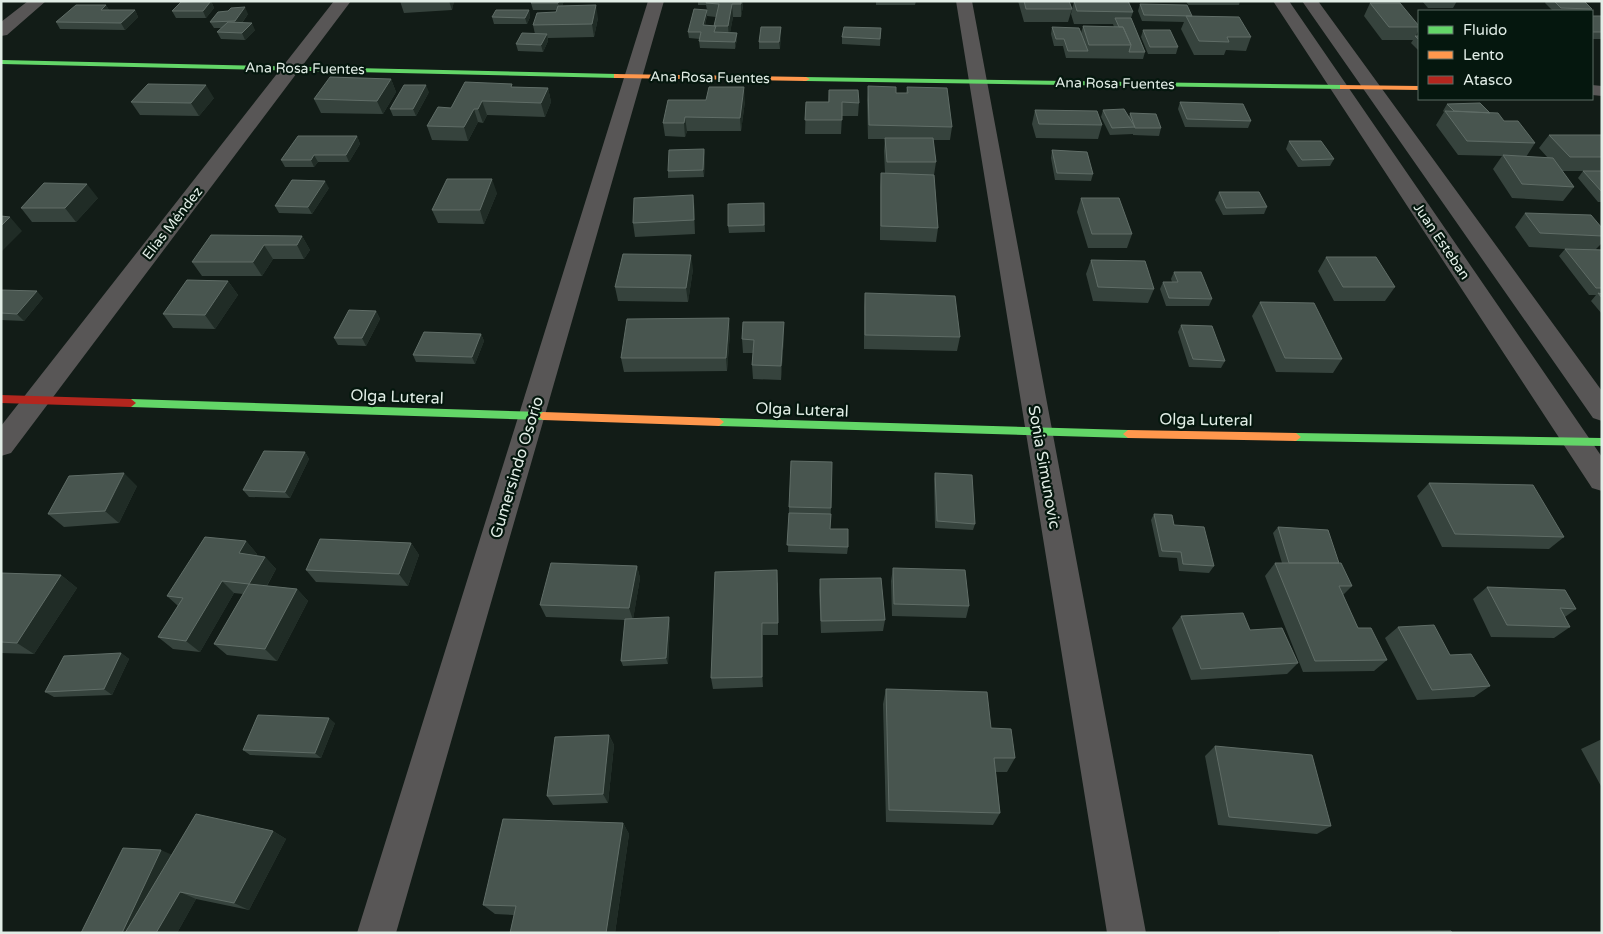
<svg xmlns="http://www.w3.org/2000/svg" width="1603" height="934" font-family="'Varela Round',sans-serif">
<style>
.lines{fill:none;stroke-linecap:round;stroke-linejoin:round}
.street{fill:#585656;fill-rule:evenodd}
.fast{fill:#63d668;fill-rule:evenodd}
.slow{fill:#ff974d;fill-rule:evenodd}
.jam{fill:#b3261e;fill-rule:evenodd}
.wall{fill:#36433d;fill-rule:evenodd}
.shaded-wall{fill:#202c26}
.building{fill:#48554f;stroke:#606d67}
.labels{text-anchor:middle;stroke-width:4.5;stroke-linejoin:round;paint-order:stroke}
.far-street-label{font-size:14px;fill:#e1ede6;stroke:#05170e}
.street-label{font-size:16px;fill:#e1ede6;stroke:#05170e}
</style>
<rect width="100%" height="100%" fill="#121c17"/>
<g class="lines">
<path class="street" d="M28 1H46L7 35 1 36V22Z
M334 1H351L11 453 1 456V426Z
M648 1H664L396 933H357Z
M956 1H972L1146 933H1107Z
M1273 1H1289L1602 457V491L1592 488Z
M1302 1H1318L1602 391V421L1593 418Z
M1592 85 1602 86V96L1592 95Z"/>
<path class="fast" d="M1 60 617 74 621 76 617 78 1 64Z
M803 77 1343 85 1347 87 1343 89 806 81H803Z
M131 399 543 412 548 416 543 420 131 407 126 403Z
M719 418 1128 430 1133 434 1128 438 719 426 714 422Z
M1296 433 1602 438V446L1296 441 1291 437Z"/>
<path class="slow" d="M614 74 806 77 810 79 806 81 617 78H614Z
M1340 85 1419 86V90L1343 89H1340Z
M543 412 719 418 724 422 719 426 543 420 538 416Z
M1128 430 1296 433 1301 437 1296 441 1128 438 1123 434Z"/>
<path class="jam" d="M1 395 131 399 136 403 131 407 1 403Z"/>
</g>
<path class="wall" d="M211 1 214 8 206 18H176L172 11Z
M400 1H454L452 10 404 13Z
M564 1 562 6 598 18 594 37 548 38V41L543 52 518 51 516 44 535 34 533 25 556 12V10H533L531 3Z
M698 1H743V6L741 17H733L730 32 737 33V39L735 49 700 48 699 41 700 39 689 38 688 32 707 10 706 5H698ZM707 16 716 17 714 26 705 25Z
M876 1H916L915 5H876Z
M1018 1H1069L1072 9 1068 22H1024Z
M1074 1H1128L1133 12 1131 18 1145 52 1143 59 1066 58 1063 46H1054L1051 34 1052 27 1081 33 1083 26 1114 27 1113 24H1074L1071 14Z
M1186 1H1240L1239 5H1188Z
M1422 1H1457L1453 8H1428Z
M1546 1H1584L1592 9 1591 11H1553L1545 3Z
M1370 3 1419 26V29L1416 36H1419V51L1411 43 1413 40H1382L1364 16Z
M1140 4 1192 16 1251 37 1246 51 1226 50 1224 55H1194L1181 29 1184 22 1142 21 1138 11Z
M106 5 109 10H135L138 17 125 30 60 29 56 22Z
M529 10 530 17 527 24H494L492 17Z
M248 14 242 23 255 30 245 40 221 39 217 32 222 28H214L210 22Z
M1592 16H1602V39H1592Z
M781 27 780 49H759V42Z
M881 28 880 46 842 44V37Z
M1143 30 1178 47 1176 54H1148L1141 37Z
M391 79 396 92 383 114 321 113 314 99Z
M868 86 896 93H906L907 87 952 127 950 140H933L936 162 934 175 938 228 936 242 880 240V187L881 173H885L884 151 885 139H868L867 100Z
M513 87 548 88 551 102 545 117 487 115 483 123 478 122 468 141 432 140 427 126 451 108Z
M829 90 859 103 858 116H842L841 134H805L806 102H828Z
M429 92 416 116H393L390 109Z
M214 98 199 116 140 115 131 102Z
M745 101 741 131H687L685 137 665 136 663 123Z
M1180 102 1251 121 1248 128 1185 127 1178 109Z
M1447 104 1490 113 1504 121 1535 143 1526 157 1548 158 1539 148 1549 135H1602V202H1598L1578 178 1583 171H1562L1574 187 1563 201 1512 198 1493 169 1502 156 1458 155 1436 125 1444 112 1443 111Z
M1035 110 1102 125 1098 139 1036 138 1032 124Z
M1103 110 1129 117 1130 113 1161 128 1159 136 1133 135V134L1110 135 1101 117Z
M357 136 360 144 349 162H318L314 167H285L281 160Z
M1289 141 1334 159 1330 166 1298 167 1286 149Z
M704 149 705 156 704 177 668 178V171Z
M1052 150 1093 174 1091 181 1055 180 1051 158Z
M329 188 312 214 279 213 275 206Z
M1219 192 1267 207 1264 214 1223 215 1215 200Z
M497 193 484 224 438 223 432 210Z
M98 198 76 222H32L21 208Z
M1081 198 1132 234 1127 248H1088L1077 212Z
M764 203 765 232 729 233 728 226Z
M695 209V234L635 237 633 223Z
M1525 213 1602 228V243L1596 249 1602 250V314L1591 301 1596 295H1589L1559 256 1565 249 1529 247 1515 227Z
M302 236 310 250 304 259H273L262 276H202L192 262Z
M1326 257 1395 287 1385 301H1334L1318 271Z
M1091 260 1154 289 1148 303 1093 301 1086 274Z
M693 269 688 302 618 301 615 287Z
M1174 272 1212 299 1209 306H1166L1160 289 1163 282H1172L1171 279Z
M228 281 238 295 215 329 173 328 163 314Z
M1 290 43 298 24 321 1 320Z
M865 293 960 337 957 351 864 349V307Z
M1260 302 1342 359 1333 373 1276 372 1252 316Z
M376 311 380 319 366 346 338 345 334 338Z
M1181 325 1225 361 1221 368 1189 367 1178 332Z
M730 332 727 371 624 372 621 358Z
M481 334 484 341 475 364 416 362 413 355Z
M784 336 781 380 753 379 752 365 753 353H743L742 339Z
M305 452 309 459 290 498 249 497 243 490Z
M935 473 975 524 973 530 935 528 934 479Z
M1429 483 1564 537 1549 549 1442 547 1417 496Z
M137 486 119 523 64 527 48 514Z
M789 507 831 508 830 529 848 547 847 554 788 552Z
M1154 514 1174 525 1214 566 1209 573 1179 571 1177 558 1159 557 1151 520Z
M1278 527 1339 563 1352 586 1343 595 1358 628 1387 660 1374 671 1303 672 1265 576 1275 563H1282L1273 533Z
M246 541 257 554 256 556 265 557 276 569 267 586 297 589 308 601 277 661 227 655 214 644 243 594 234 593 200 652 173 649 158 637 178 606 167 596Z
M411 543 419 555 408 586 316 582 306 570Z
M637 566 640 578 633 619 669 617 670 623 668 664 623 666 621 661 625 620 546 617 540 605Z
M893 568 969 606 966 618 892 616 891 581Z
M1 573 61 575 77 588 34 654 1 653Z
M820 579 885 620 883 631 821 633 819 591Z
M778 582V635H763V687L713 689 711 678Z
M1487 587 1576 609 1565 617 1570 627 1554 638 1491 637 1473 599Z
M1181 616 1250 630 1298 663 1287 674 1191 680 1172 628Z
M1398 627 1450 655 1490 686 1474 697 1417 700 1385 638Z
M121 653 129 659 112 695 54 697 45 692Z
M886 689 991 728 1015 758 1007 772H996L1000 813 993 825 886 822 883 704Z
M335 723 321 758 250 755 243 750Z
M609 735 614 745 608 803 553 805 547 796Z
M1600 740H1602V788L1581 749Z
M1215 746 1331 826 1317 834 1218 825 1205 756Z
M623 823 629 834 615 933H510L514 915 495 914 483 905Z
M273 831 286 839 249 910 196 899 177 933H81L171 855Z"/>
<path class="shaded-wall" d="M211 1 214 8 206 18 203 11Z
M449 1H454L452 10Z
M559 1H564L560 10 558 3Z
M741 1H743V6L741 17Z
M732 4 733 17 729 39 728 26Z
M106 5 110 12 101 10Z
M596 5 598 18 594 37 592 24Z
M245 7 248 14 238 28 235 21Z
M135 10 138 17 125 30 121 23Z
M529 10 530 17 527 24 525 18Z
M707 10V16L703 32V25Z
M252 23 255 30 245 40 242 33Z
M781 27V34L780 49 779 42Z
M737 33V39L735 49V42Z
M547 34 548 41 543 52 541 45Z
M391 79 396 92 383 114 377 101Z
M206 85 214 98 199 116 191 103Z
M426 85 429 92 416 116 413 109Z
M744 87 745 101 741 131 740 118Z
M548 88 551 102 545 117 541 103Z
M482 101 487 115 483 123 478 109Z
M474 109 478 122 468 141 464 127Z
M685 117 687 131 685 137 684 123Z
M357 136 360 144 349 162 346 155Z
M704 149 705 156 704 177 703 170Z
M314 155 318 162 314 167 311 160Z
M492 179 497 193 484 224 480 210Z
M325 181 329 188 312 214 308 207Z
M87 184 98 198 76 222 65 208Z
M693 195 695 209V234L694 220Z
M10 217 22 231 1 252V226Z
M302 236 310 250 304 259 297 245Z
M264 245 273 259 262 276 253 262Z
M691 255 693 269 688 302 686 288Z
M228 281 238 295 215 329 205 315Z
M37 291 43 298 24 321 17 314Z
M376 311 380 319 366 346 362 338Z
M729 318 730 332 727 371 726 358Z
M784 322V336L781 380V366Z
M481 334 484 341 475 364 472 357Z
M305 452 309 459 290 498 285 492Z
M124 473 137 486 119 523 105 511Z
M246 541 257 554 251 566 239 553Z
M411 543 419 555 408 586 399 574Z
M265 557 276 569 261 596 249 584Z
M637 566 640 578 633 620 629 608Z
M61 575 77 588 34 654 17 643Z
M222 581 234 593 200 652 186 641Z
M297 589 308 601 277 661 265 649Z
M669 617 670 623 668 664 666 658Z
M762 623 763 635V687L762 677Z
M121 653 129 659 112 695 104 689Z
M329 718 335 723 321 758 315 753Z
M609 735 614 745 608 803 603 794Z
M623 823 629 834 615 933H606Z
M273 831 286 839 249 910 234 903Z
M161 850 177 857 143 933H122Z
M180 892 196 899 177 933H156Z"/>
<path class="building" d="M211 1 203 11H172L181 2Z
M532 1H559L558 3H531Z
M707 1H741V4H732L728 26H714L719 4 706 3Z
M1024 1H1069L1072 9H1026Z
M1074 1H1128L1133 12 1077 11Z
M1554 1H1584L1592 9 1561 8Z
M1370 3H1400L1419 26V27H1389Z
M1140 4 1187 5 1192 16 1144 15Z
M76 5H106L101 10H135L121 23 56 22Z
M596 5 592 24 533 25 537 13 556 12 558 6Z
M245 7 235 21 210 22 218 12 228 11 231 8Z
M694 9 707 10 703 25 716 26 714 32 737 33 735 42 699 41 701 32H688Z
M496 10H529L525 18 492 17Z
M1186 16 1239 17 1251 37H1227L1229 42 1199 41Z
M1592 16H1602V32H1592Z
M1115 18H1131L1145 52H1129L1131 45 1123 27H1119Z
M228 22 252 23 242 33 217 32Z
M1083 26 1123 27 1131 45H1089Z
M761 27H781L779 42H759Z
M844 27 881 28 880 39 842 37Z
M1052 27 1079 28 1088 51H1068L1064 39H1056Z
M1143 30H1170L1178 47H1150Z
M522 33 547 34 541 45 516 44Z
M1415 36H1419V40Z
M330 77 391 79 377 101 314 99Z
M465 82 512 84 511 87 548 88 541 103 482 101 478 109H474L464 127 427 126 438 107 451 108Z
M148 84 206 85 191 103 131 102Z
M404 85H426L413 109H390Z
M868 86 896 87V93H908L907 87 947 88 952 127 869 125Z
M709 87H744L740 118 685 117 684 123H663L668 100H706Z
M829 90H858L859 103 842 102V120H805L806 102H829Z
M1180 102 1243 104 1251 121 1187 119Z
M1480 103 1490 113 1454 111 1447 104Z
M1124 109 1135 127 1112 128 1103 110Z
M1035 110 1097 111 1102 125 1039 124Z
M1445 111 1498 113 1504 121H1518L1535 143 1467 141Z
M1130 113 1156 114 1161 128H1135Z
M1549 135H1602V157H1570Z
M298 136H357L346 155H314L311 160H281Z
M885 138H933L936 162H887Z
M1289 141H1321L1334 159 1302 160Z
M704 149 703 170 668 171 669 150Z
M1052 150 1087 152 1093 174 1057 173Z
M1503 155 1553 158 1574 187 1522 184Z
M1583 171H1602V192Z
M881 173 934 175 938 228 881 226Z
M447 179H492L480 210H432Z
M292 180 325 181 308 207 275 206Z
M44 183 87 184 65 208H21Z
M1219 192H1259L1267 207 1226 208Z
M693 195 694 220 633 223 634 198Z
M1081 198H1119L1132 234H1092Z
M764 203V225L728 226V204Z
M1525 213 1591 215 1602 228V236L1540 233Z
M1 216 10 217 1 226Z
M211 235 302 236 297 245H264L253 262H192Z
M1565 249 1602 250V288H1596Z
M623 254 691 255 686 288 615 287Z
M1326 257H1376L1395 287H1343Z
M1091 260 1145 261 1154 289 1098 287Z
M1174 272H1201L1212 299 1169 298 1163 282H1178Z
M187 280 228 281 205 315 163 314Z
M1 290 37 291 17 314 1 313Z
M865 293 955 296 960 337 865 335Z
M1598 293 1602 294V298Z
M1260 302 1314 303 1342 359 1285 358Z
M349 310 376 311 362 338H334Z
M729 318 726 358H621L627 319Z
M743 322H784L781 366 752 365 754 340 742 339Z
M1181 325 1212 326 1225 361 1193 359Z
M424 332 481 334 472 357 413 355Z
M264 451 305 452 285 492 243 490Z
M791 461 832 462 831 508 789 507Z
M124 473 105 511 48 514 69 476Z
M935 473 972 475 975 524 937 521Z
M1429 483 1533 485 1564 537 1455 534Z
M789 513 831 514 830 529H848V547L787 545Z
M1154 514 1172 515 1174 525 1204 527 1214 566 1183 564 1181 552 1162 551Z
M1278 527 1328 530 1339 563H1289Z
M205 537 246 541 239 553 265 557 249 584 297 589 265 649 214 644 249 584 222 581 186 641 158 637 183 598 167 596Z
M320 539 411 543 399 574 306 570Z
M551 563 637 566 629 608 540 605Z
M1275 563H1341L1352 586H1339L1358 628H1371L1387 660 1315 661Z
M893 568 965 570 969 606 894 604Z
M777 570 778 623H762V677L711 678 715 572Z
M1 573 61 575 17 643 1 642Z
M881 578 885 620 821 621 820 579Z
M1487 587 1565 590 1576 609 1560 608 1570 627 1507 625Z
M1243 613 1250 630 1282 628 1298 663 1201 669 1181 616Z
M669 617 666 658 621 661 625 619Z
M1434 625 1450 655 1471 654 1490 686 1432 690 1398 627Z
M121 653 104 689 45 692 64 656Z
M886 689 987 692 991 728 1011 729 1015 758H994L1000 813 889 810Z
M258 715 329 718 315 753 243 750Z
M609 735 603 794 547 796 555 737Z
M1215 746 1312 755 1331 826 1229 817Z
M196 814 273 831 234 903 180 892 156 933H125Z
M503 819 623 823 606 933H510L516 906 483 905Z
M123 848 161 850 122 933H81Z
M1451 931 1452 933H1279V932Z"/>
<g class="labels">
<g class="far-street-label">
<text transform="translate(305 68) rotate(1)" y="5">Ana Rosa Fuentes</text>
<text transform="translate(710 77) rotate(1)" y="5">Ana Rosa Fuentes</text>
<text transform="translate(1115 83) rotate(1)" y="5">Ana Rosa Fuentes</text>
<text transform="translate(172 223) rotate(-52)" y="5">Elías Méndez</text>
<text transform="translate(1442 241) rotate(56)" y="5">Juan Esteban</text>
</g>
<g class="street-label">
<text transform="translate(397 396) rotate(2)" y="6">Olga Luteral</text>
<text transform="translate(802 409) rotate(2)" y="6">Olga Luteral</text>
<text transform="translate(1206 419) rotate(1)" y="6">Olga Luteral</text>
<text transform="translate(516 467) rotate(-73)" y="6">Gumersindo Osorio</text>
<text transform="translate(1045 467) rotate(80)" y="6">Sonia Simunovic</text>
</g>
</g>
<rect width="1603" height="934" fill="none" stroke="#e1ede6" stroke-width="5"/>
<rect x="1418" y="10" width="175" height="90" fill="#05170e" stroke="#5d6d64"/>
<rect x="1428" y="26" width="25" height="8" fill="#63d668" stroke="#5d6d64"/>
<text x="1463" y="35" font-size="15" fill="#e1ede6">Fluido</text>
<rect x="1428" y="51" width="25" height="8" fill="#ff974d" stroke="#5d6d64"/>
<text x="1463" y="60" font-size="15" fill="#e1ede6">Lento</text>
<rect x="1428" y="76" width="25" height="8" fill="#b3261e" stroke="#5d6d64"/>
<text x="1463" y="85" font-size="15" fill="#e1ede6">Atasco</text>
</svg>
